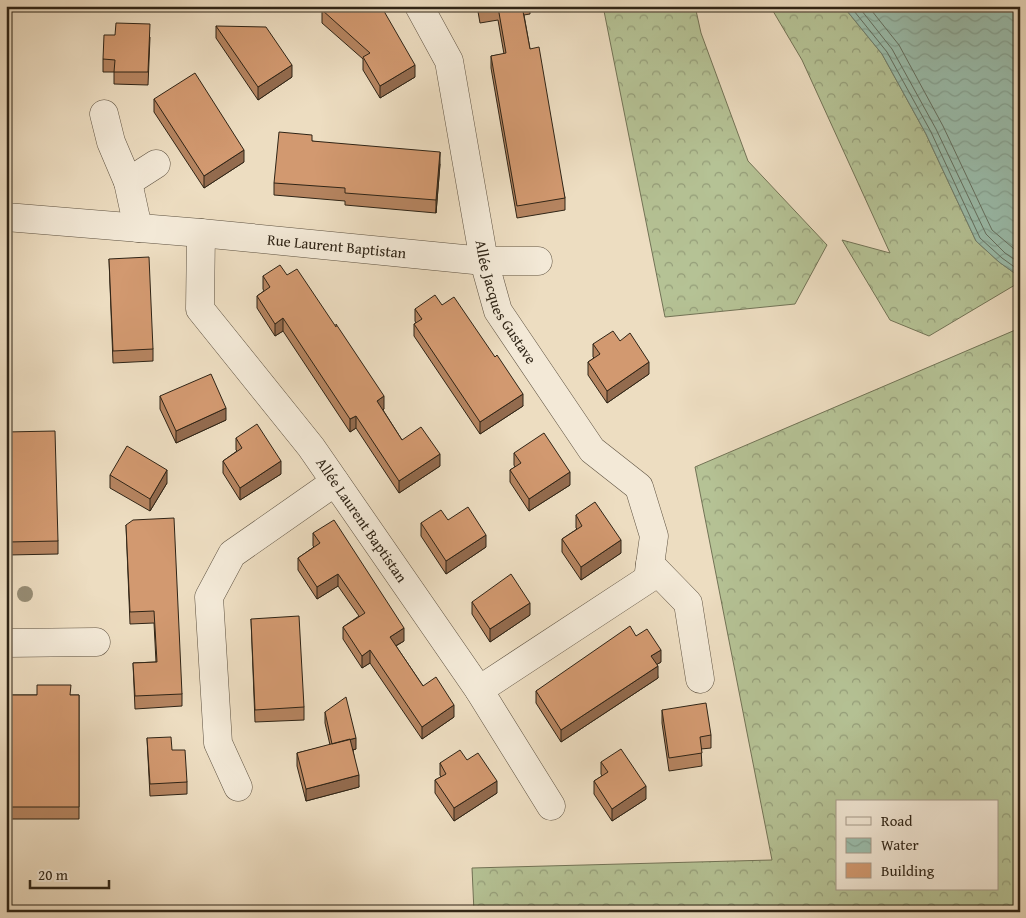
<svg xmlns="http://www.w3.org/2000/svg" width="1026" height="918" font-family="'Gentium Book Plus',serif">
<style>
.forest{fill:url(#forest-crowns);stroke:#727356;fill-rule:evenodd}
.water{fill:url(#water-waves);stroke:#6f8070}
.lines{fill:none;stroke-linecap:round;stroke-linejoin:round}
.shore{stroke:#647061;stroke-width:1}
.minor-casing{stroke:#5e5241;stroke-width:29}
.minor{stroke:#f3e9d7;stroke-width:28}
.tree{fill:#978d75}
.wall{fill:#b58460;stroke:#2f2416}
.shaded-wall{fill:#936b4e;stroke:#2f2416}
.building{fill:#d29970;stroke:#2f2416}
.labels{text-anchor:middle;stroke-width:4;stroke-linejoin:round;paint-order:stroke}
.street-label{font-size:15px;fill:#2f2416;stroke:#f3e9d7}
</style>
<defs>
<pattern id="forest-crowns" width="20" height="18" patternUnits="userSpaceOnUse" patternTransform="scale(1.25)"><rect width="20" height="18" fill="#b5c295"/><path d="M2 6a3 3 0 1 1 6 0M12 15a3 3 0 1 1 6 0" fill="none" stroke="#949d79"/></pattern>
<pattern id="water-waves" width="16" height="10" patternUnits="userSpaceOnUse" patternTransform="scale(1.25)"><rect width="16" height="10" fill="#9abdac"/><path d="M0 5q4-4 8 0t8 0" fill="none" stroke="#85a293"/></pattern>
</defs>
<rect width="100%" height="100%" fill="#edddc1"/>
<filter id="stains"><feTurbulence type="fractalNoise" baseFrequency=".004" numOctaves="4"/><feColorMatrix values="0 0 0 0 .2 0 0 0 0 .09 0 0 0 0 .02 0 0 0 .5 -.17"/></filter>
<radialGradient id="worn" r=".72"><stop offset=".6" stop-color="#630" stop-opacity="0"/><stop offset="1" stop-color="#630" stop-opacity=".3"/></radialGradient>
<path class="forest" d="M603 6H695L701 33 748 161 827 245 795 304 665 317Z
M770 6H843L882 54 926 134 976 241 999 262 1020 277V282L929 336 890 320 842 240 890 253 802 60Z
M1020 328V912H474L472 868 772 860 695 467ZM837 802H997V889H837Z"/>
<path class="water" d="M843 6H1020V277L999 262 976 241 926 134 882 54Z"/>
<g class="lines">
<path class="shore" d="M850 6 887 52 931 132 980 238 1002 258 1020 271
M858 6 892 49 936 129 986 234 1005 253 1020 263
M868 6 899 45 943 126 992 230 1020 254"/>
<defs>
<g id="minor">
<path id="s1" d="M419 6 449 61 484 261 498 311 592 450 639 487 654 536 648 579 479 690"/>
<path d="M104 114 111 142 128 182 138 228"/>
<path d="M128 182 156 164"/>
<path id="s2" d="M6 217 201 233 484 261H538"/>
<path id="s3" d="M201 233 200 309 311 447 479 690 551 806"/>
<path d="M650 564 688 603 700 679"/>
<path d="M6 643 96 642"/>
<path d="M238 787 218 743 209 597 232 554 335 482"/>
</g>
</defs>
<use href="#minor" class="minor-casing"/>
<use href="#minor" class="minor"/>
</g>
<circle class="tree" cx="25" cy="594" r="8"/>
<path class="wall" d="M477 6H530V14L524 15 530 49 565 198V210L517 218 491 68V56L504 54 498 20 480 23Z
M322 10 415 77 380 98 363 70V59L322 23Z
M216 26 292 77 258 100 216 38Z
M150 37 148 85 114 84V72H103V59Z
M154 99 244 162 204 188 154 112Z
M312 141 440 164 436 213 345 205V201L274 195V183Z
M109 259 153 349V361L113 363Z
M287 275 384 409 383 410 402 440 440 466 399 493 356 428 350 432 283 331 275 336 257 308V296L264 291 263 289V276Z
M442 305 495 357 523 406 480 434 414 336V324L416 323 415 321V309Z
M620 341 649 374 607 403 588 375V362L594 358 593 357V344Z
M160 396 226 420 176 443 160 409Z
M6 432 58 541V554L8 555 6 496Z
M236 438 281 474 240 500 223 473V461L237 451 236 450Z
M514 453 570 485 529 511 510 482V470L515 467 514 465Z
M110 475 167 483 150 511 110 488Z
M576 515 621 553 581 580 562 552V539L577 529 576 528Z
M448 520 486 547 446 574 421 536V523Z
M126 525 182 694V706L135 709 133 663 156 662 154 623 130 624Z
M313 533 404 641 396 646 423 686 454 717 422 739 370 663 362 668 343 639V627L359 616 338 586 317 599 298 570V558L314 547 313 546Z
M472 602 530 615 490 642 472 614Z
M251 619 304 707V720L255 722Z
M636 636 661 662 656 665 658 678 561 742 536 703V691Z
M6 695H79V819H6V783H9V752H6Z
M662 710 711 735V748L701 749 702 766 669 771 662 723Z
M325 712 356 749 353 750 359 787 306 801 297 766V753L330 745 325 723Z
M147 738 172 750 187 782V794L150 796Z
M467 760 497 793 454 821 435 793V780L441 777 440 775V763Z
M601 762 646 799 612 821 594 794V781L602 776 601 774Z"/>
<path class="shaded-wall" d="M292 65V77L258 100V87Z
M415 65V77L380 98V86Z
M244 150V162L204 188V176Z
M440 152V164L436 213V200Z
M283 318V331L275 336V324Z
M649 362V374L607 403V391Z
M523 394V406L480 434V422Z
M384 396V409L377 414V401Z
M226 408V420L176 443V431Z
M356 416V428L350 432V419Z
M440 454V466L399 493V481Z
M281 461V474L240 500V488Z
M167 470V483L150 511V499Z
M570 472V485L529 511V499Z
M486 535V547L446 574V561Z
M621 540V553L581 580V567Z
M338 574V586L317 599V587Z
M530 603V615L490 642V629Z
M404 628V641L390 649V637Z
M370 650V663L362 668V656Z
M661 650V662L651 668V656Z
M658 666V678L561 742V730Z
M454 705V717L422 739V727Z
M356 738V749L332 756V744Z
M359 775V787L306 801V789Z
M497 781V793L454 821V808Z
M646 786V799L612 821V809Z"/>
<path class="building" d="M325 6H381L415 65 380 86 363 57 370 53 322 10Z
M479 6H522L530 49 539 47 565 198 517 206 491 56 506 53 498 7 480 10Z
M116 23 150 24 148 72H114L115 60 103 59 104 35H115Z
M216 26 266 27 292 65 258 87Z
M195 73 244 150 204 176 154 99Z
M279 132 312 135V141L440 152 436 200 345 193V188L274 183Z
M149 257 153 349 113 351 109 259Z
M280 265 287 275 297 269 336 327V324L384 396 377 401 402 440 421 427 440 454 399 481 356 416 350 419 283 318 275 324 257 296 270 287 263 276Z
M435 295 442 305 454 297 495 357 497 355 523 394 480 422 414 324 422 319 415 309Z
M613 331 620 341 630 333 649 362 607 391 588 362 600 354 593 344Z
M211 374 226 408 176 431 160 396Z
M257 424 281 461 240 488 223 461 242 448 236 438Z
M55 431 58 541 8 542 6 483V432Z
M544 433 570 472 529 499 510 470 521 463 514 453Z
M127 446 167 470 150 499 110 475Z
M595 502 621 540 581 567 562 539 582 526 576 515Z
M468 507 486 535 446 561 421 523 441 510 448 520Z
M174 518 182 694 135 696 133 663 157 662 154 611 130 612 126 525 133 520Z
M334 520 404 628 390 637 423 686 436 677 454 705 422 727 370 650 362 656 343 627 365 613 338 574 317 587 298 558 320 543 313 533Z
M511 574 530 603 490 629 472 602Z
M299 616 304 707 255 710 251 619Z
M630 626 636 636 647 629 661 650 651 656 658 666 561 730 536 691Z
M37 685H71L70 695H79V807H6V783H9V740H6V695H37Z
M346 697 356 738 332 744 325 712Z
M706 703 711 735 700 737 702 753 669 758 662 710Z
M171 737 172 750H185L187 782 150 784 147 738Z
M350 739 359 775 306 789 297 753Z
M621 749 646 786 612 809 594 781 608 772 601 762Z
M460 750 467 760 478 753 497 781 454 808 435 780 446 774 440 763Z"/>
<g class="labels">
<g class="street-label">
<text dy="5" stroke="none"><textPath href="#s2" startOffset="332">Rue Laurent Baptistan</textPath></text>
<text dy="5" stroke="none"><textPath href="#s1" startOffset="312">Allée Jacques Gustave</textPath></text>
<text dy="5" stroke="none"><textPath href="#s3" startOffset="342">Allée Laurent Baptistan</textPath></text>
</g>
</g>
<rect width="1026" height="918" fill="none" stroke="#edddc1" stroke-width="25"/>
<rect x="8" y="8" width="1011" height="903" fill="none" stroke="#2f2416" stroke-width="2.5"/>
<rect x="12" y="12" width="1001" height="893" fill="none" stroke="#2f2416"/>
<rect x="836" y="800" width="162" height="90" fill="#f3e9d7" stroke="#a59a8a"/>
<rect x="846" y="817" width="25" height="8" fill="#f3e9d7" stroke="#a59a8a"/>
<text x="881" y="826" font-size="15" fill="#2f2416">Road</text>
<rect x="846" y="838" width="25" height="15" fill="url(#water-waves)" stroke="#a59a8a"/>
<text x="881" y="850" font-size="15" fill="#2f2416">Water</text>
<rect x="846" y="863" width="25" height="15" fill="#d29970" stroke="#a59a8a"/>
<text x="881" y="876" font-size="15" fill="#2f2416">Building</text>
<path d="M30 880v8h79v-8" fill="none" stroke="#2f2416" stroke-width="2.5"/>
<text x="38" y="880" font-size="15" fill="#2f2416" stroke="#f3e9d7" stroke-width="4" paint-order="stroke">20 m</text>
<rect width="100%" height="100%" filter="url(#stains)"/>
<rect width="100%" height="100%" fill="url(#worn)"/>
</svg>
